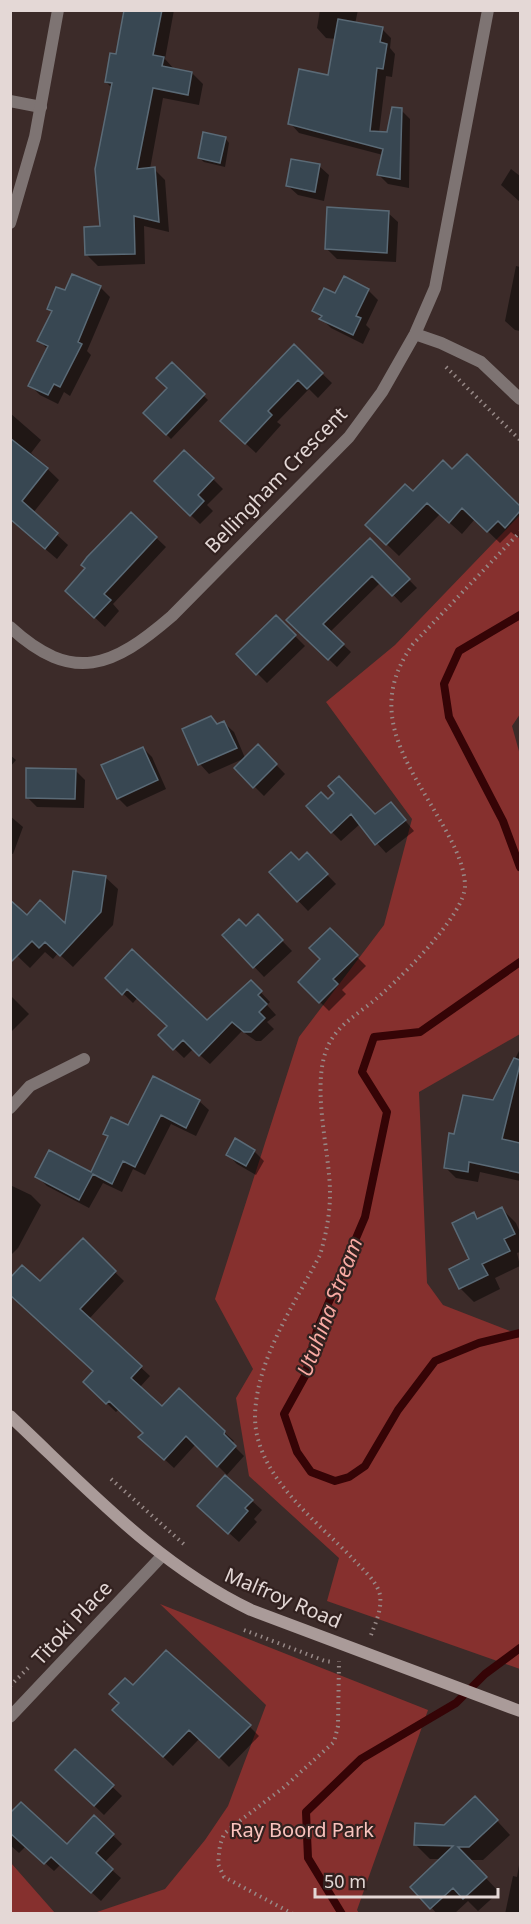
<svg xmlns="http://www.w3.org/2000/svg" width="531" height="1924" font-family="'Noto Sans',sans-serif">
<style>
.green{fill:#86302e}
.shadow{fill:#0007}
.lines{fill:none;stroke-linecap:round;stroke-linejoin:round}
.stream{stroke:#350406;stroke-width:8}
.building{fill:#384752;stroke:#5a6a76;stroke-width:1.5}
.path{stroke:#978987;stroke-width:4;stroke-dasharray:1.5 4.5;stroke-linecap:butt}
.minor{stroke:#7e7473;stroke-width:12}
.tertiary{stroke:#7e7473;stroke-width:12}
.secondary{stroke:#aa9b99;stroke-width:12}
.labels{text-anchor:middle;stroke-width:4.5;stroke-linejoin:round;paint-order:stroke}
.street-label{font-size:20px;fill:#e4d8d6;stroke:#32211f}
.park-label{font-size:20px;fill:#fac3be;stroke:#32211f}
.water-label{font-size:21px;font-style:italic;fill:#faaba4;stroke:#32211f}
</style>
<rect width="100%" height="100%" fill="#3c2b29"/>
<path class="green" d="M520 515V714L512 726 520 755V1034L419 1092 427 1283 443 1305 520 1335V1669L327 1601 339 1558 249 1476 236 1398 253 1369 215 1299 299 1037 384 925 412 819 326 702 395 645Z
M160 1604 428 1710 357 1910 359 1913H94L165 1889 205 1840 228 1806 266 1705Z
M10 1863H11L55 1913H11Z"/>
<path class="shadow" d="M123 10H174L165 59 174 69 192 73 203 84 199 105 163 98 150 169H154L165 180 169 232 144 226 145 264 98 266 87 255 101 228 112 88 106 82 117 56Z
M320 10H358L355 24 382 29 391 38 390 48 395 54 392 77 386 76 379 133H388L401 110 410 119 409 188 388 184 379 175 383 155 299 133 290 123 329 77 336 39 326 38 317 28Z
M225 138 229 143 225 167 204 162 199 158Z
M319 166 329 175 324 201 298 195 288 186Z
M511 169 520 176V202L501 185Z
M388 213 398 222 396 262 337 259 327 249Z
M516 266 520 267V331L515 330 505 321Z
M100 287 110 297 87 351 91 355 70 396 64 392 58 404 40 395 30 385 48 350 39 340 53 312 49 308 66 292Z
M368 290 378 300 366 325 370 329 363 344 331 328 314 311 336 295Z
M294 347 332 383 318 398 309 389 277 422 281 425 256 453 232 431Z
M172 364 208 400 171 439 145 413 169 388Z
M10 413 41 440 31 453 59 480 33 513 68 545 57 559 10 519Z
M467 456 520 508V536L518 538 511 532 500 543 475 519 462 534 440 514 399 556 367 525 452 471Z
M213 479 223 489 207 505 213 511 200 524 156 481Z
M131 514 166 547 113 604 119 611 105 627 76 600Z
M370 540 417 588 401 603 381 582 330 632 351 652 337 667 288 620Z
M276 617 305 646 267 683 238 654Z
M211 718 219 725 224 723 234 732 245 758 209 774 200 764 184 730Z
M258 746 285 774 264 796 236 768Z
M143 748 152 757 166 789 127 807 118 798Z
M10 755 16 760 10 767Z
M75 770 85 780 84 808 37 807 27 797Z
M328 801 375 816 391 804 414 831 386 853 360 824 341 841 332 832Z
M10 816 23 827 13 854 10 853Z
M307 854 336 884 308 911 271 872 299 862Z
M105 877 118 889 113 925 73 967 58 953 53 959 45 952 30 968 10 949 27 917 66 926Z
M258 916 292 951 264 977 224 935 246 928Z
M330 930 366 966 342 990 346 994 329 1011 300 982 322 959Z
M107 978 207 1022 251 982 270 1002 267 1005 276 1015 267 1022 274 1029 261 1041H256L242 1031 210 1064 193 1049 184 1058 160 1035 169 1026 138 997 133 1003Z
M10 995 29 1014 10 1033Z
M519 1051 520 1181 480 1172 478 1182 456 1178 445 1167 455 1135 494 1101Z
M199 1101 209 1110 196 1136 171 1124 145 1175 133 1169 122 1192 103 1183 89 1208 47 1186 37 1176 92 1174 109 1138 105 1133Z
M254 1151 264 1161 256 1175 237 1164 227 1154Z
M10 1185 31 1195 41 1205 18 1248 10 1256Z
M502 1209 516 1223 520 1232V1252L517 1253 520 1266 495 1278 500 1289 474 1302 460 1288 471 1260 474 1214 480 1220Z
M83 1241 124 1281 89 1319 150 1376 140 1387 162 1408 224 1432 234 1441 232 1444 244 1456 227 1475 196 1444 174 1468 150 1446 144 1433 119 1409 116 1412 85 1382 95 1372 40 1284Z
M252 1501 262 1510 254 1519 257 1522 239 1542 209 1515Z
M133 1687 219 1701 221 1698 259 1736 229 1767 200 1738 173 1766 124 1719Z
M75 1751 122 1796 104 1815 57 1770Z
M489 1812 510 1835 483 1860H469L499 1892 478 1911 468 1901 454 1914H437L431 1907 442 1859H430L416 1845 445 1826Z
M10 1816 67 1846 94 1817 122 1844 104 1863 121 1878 101 1901 61 1864 54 1871 26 1846 19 1853 10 1845Z
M520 1859V1914H505L513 1876 517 1877Z"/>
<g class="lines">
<path class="stream" d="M520 615 459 651 444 684 449 717 503 821 520 867
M520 962 420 1032 374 1037 362 1072 387 1112 365 1217 317 1330 305 1376 284 1414 297 1452 311 1472 335 1481 349 1477 365 1466 398 1410 435 1361 479 1343 520 1333
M342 1914 308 1858 306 1812 361 1759 456 1703 485 1674 520 1648"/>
</g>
<path class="building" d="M124 10H162L153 55 164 57 162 66 192 72 188 95 153 88 137 169 155 167 159 222 134 216 135 254 85 255 84 227 100 226 95 169 112 83 105 82 110 53 116 54Z
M338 19 383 27 380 42 387 44 383 69 377 68 370 131 387 132 392 107 402 108 400 179 377 175 383 149 288 124 299 69 328 75Z
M203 132 226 137 220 163 198 158Z
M291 159 320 164 315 192 286 186Z
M327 207 389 211 387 253 325 249Z
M72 274 101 286 78 342 82 344 60 387 54 384 48 395 28 386 48 346 37 341 52 311 47 309 56 287 65 290Z
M344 276 369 289 356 316 361 318 353 335 319 319 322 316 312 311 324 288 335 293Z
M294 344 323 373 307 389 298 380 268 411 272 415 245 444 220 421Z
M172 362 205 394 166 435 143 413 167 388 156 378Z
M10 438 48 468 22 501 58 533 45 549 10 519Z
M184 450 214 478 198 495 204 501 190 516 154 481Z
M467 454 520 506V511L505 528 498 521 487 532 462 508 449 523 427 503 386 545 365 525 405 484 413 491 443 460 452 469Z
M131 512 157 537 104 594 111 600 94 618 65 591 85 568 81 565 87 557Z
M370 538 410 579 392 596 372 576 323 624 344 644 328 660 286 620Z
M276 615 296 635 256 675 236 654Z
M211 716 217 724 224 721 237 748 198 765 182 729Z
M258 744 277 764 253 788 234 768Z
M143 747 158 780 117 799 101 765Z
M26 768 76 769 75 799 26 798Z
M339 776 375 814 391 802 406 820 375 845 351 814 331 833 306 806 321 792 328 799 334 793 328 786Z
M291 852 299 860 307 852 328 874 297 902 269 872Z
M73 871 106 876 101 912 60 956 45 942 39 948 32 941 10 963V900L27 915 40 900 65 923Z
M258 914 283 940 253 968 222 935 239 919 246 926Z
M330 928 358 955 333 979 338 984 319 1003 298 982 320 959 309 948Z
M132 949 207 1020 251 980 262 991 258 995 267 1004 259 1012 265 1018 251 1032H244L232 1022 199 1056 183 1040 173 1050 158 1035 167 1026 127 989 122 995 105 978Z
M514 1058 520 1060V1064L502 1139 520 1143V1173L469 1162 468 1172 444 1168 449 1133 454 1134 463 1095 493 1100Z
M153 1076 200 1100 186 1128 161 1115 135 1167 123 1161 112 1184 93 1174 79 1200 35 1177 49 1150 91 1172 108 1136 103 1134 111 1117 128 1125Z
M235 1138 255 1150 246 1166 226 1155Z
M502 1207 515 1234 504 1239 510 1251 482 1264 488 1275 459 1289 449 1269 469 1259 452 1223 474 1212 477 1219Z
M83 1238 116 1271 80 1309 142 1366 131 1378 162 1406 179 1388 225 1431 224 1434 236 1446 217 1467 186 1436 164 1460 138 1437 143 1433 109 1401 106 1404 83 1382 93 1371 10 1295V1278L22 1265 40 1281Z
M225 1475 253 1500 245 1508 248 1511 228 1534 197 1506Z
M166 1650 251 1725 219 1758 189 1730 163 1757 112 1710 119 1703 109 1694 125 1678 133 1685Z
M75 1749 114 1785 94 1806 55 1770Z
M475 1796 498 1820 469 1847H458L487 1877 463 1899 453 1888 430 1909 410 1887 453 1846 414 1845 415 1823 444 1825Z
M21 1802 67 1844 94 1815 114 1834 96 1853 113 1869 91 1893 51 1857 44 1864 10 1833V1813Z"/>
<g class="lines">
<path class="path" d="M446 367 520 440
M111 1479 187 1547
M244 1630 325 1661 333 1662
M371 1635C376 1622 382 1609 380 1595 377 1581 363 1570 353 1559 316 1520 254 1475 255 1415 257 1358 294 1305 320 1255 326 1235 330 1214 330 1193 330 1149 308 1079 331 1040 341 1024 356 1015 371 1003 395 984 466 915 465 885 464 863 452 841 441 822 407 762 365 711 413 644L520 532
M10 1686 29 1667
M293 1914 224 1877 218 1864 220 1845 224 1834 233 1826 283 1788 334 1742 338 1726 339 1661"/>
<path class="minor" d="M10 101 41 107
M415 334 441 343 481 362 520 399
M10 627C73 685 113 667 172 616L349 437 382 392 415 334 435 288 488 10
M10 1108 30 1086 84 1059
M10 1717 162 1556"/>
<path class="tertiary" d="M10 223 35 137 58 10"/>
<path class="secondary" d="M10 1416C86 1487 157 1565 251 1610L520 1711"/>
</g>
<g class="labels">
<g class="street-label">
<text transform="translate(276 480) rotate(-46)" y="7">Bellingham Crescent</text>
<text transform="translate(283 1598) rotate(23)" y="7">Malfroy Road</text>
<text transform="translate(72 1623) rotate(-47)" y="7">Titoki Place</text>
</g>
<g class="park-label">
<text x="302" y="1837">Ray Boord Park</text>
</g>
<g class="water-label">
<text transform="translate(330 1307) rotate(-69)" y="7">Utuhina Stream</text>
</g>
</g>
<rect width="531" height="1924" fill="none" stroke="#e4d8d6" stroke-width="24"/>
<path d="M315 1888v9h183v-9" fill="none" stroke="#e4d8d6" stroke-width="3"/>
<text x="324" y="1888" font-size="18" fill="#e4d8d6" stroke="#32211f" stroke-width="4.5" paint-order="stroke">50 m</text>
</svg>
